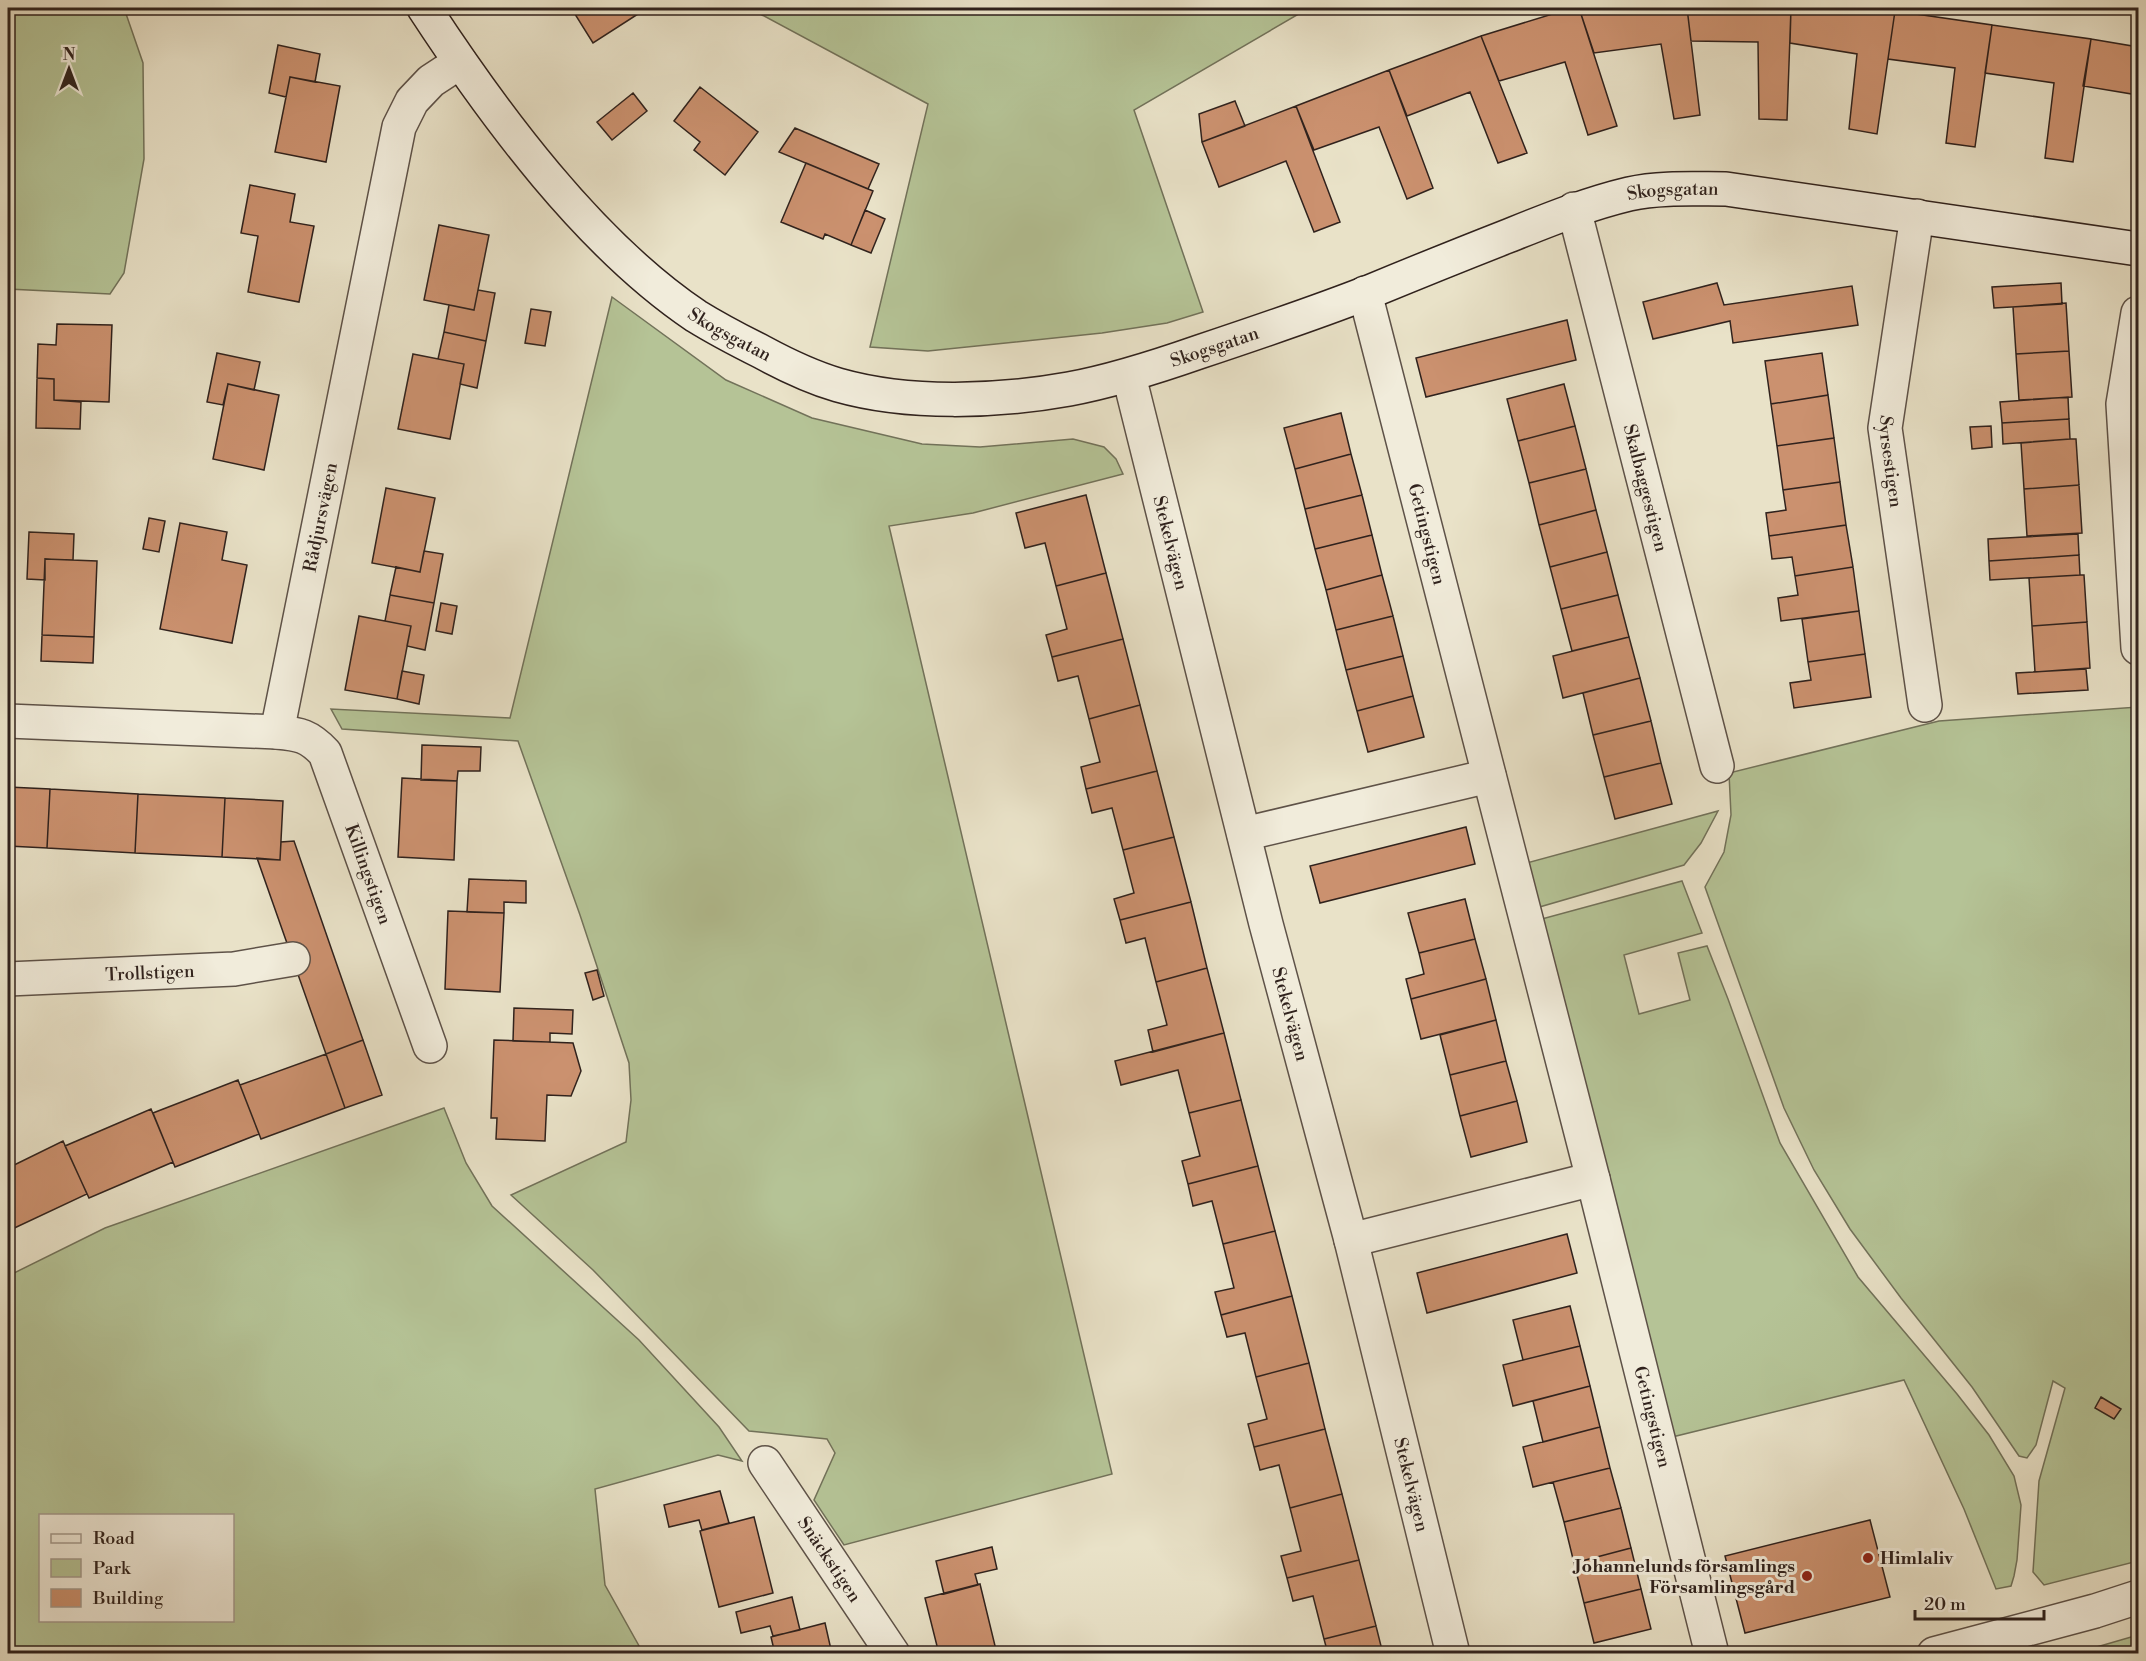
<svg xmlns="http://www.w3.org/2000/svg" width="2146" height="1661" font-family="'Libre Bodoni',serif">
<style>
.green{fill:#b5c396;stroke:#72725a;stroke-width:1.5;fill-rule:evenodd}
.building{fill:#cb916f;stroke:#30221d;stroke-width:1.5}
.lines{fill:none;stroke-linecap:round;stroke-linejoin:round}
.street-casing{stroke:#5e5248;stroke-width:36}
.secondary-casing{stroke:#30221d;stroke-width:36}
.street{stroke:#f1ecdb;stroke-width:33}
.secondary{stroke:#f1ecdb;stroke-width:33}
.poi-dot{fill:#8f2418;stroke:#f1ecdb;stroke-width:2}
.labels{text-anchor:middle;stroke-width:6;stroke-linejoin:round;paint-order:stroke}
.street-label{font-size:18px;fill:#30221d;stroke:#f1ecdb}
.poi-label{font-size:18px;font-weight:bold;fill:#30221d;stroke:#f1ecdb;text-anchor:start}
</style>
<rect width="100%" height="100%" fill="#e9e2c8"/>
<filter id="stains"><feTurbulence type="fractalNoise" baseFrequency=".00333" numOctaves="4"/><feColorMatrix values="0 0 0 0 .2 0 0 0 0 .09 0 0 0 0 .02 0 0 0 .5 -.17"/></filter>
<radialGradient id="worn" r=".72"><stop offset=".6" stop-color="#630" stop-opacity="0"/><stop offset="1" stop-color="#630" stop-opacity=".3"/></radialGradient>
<path class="green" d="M8 8H124L143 63 144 159 124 273 110 294 8 289Z
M749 8H1309L1134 110 1203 312 1167 323 1102 333 928 351 870 347 928 104Z
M612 297 726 380 812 418 922 444 980 447 1073 439 1104 447 1116 459 1123 474 973 513 889 526 1112 1474 844 1545 814 1500 835 1453 827 1439 749 1431 593 1270 511 1195 626 1142 631 1100 629 1063 580 915 518 741 342 729 331 709 510 718Z
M2138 707V1561L2044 1585 2033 1572 2039 1481 2065 1388 2053 1381 2036 1445 2027 1458 2019 1456 1972 1387 1901 1298 1850 1229 1814 1170 1784 1108 1705 887 1724 852 1731 815 1729 773 1939 721Z
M1718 811 1701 843 1684 865 1536 908 1523 864Z
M1682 881 1702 933 1624 955 1639 1014 1690 1000 1678 953 1707 946 1728 999 1780 1143 1858 1277 1957 1394 1989 1435 2014 1476 2021 1505 2017 1560 2014 1576 2011 1586 1996 1589 1964 1509 1904 1380 1668 1438 1538 920Z
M444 1108 466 1163 492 1206 639 1340 719 1427 742 1461 718 1455 595 1489 605 1585 643 1653H8V1276L105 1228ZM40 1516H232V1620H40Z
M2138 1635V1653H2076Z"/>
<path class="building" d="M575 8H633L638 14 593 43 573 11 576 9Z
M1572 8H1579L1617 126 1588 135 1565 62 1499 81 1481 36Z
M1579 8H1687L1700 115 1674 119 1661 44 1594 53Z
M1687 8H1791L1787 120 1759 119 1758 42 1691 41Z
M1791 8H1873L1895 11 1877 134 1849 129 1857 54 1790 43Z
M1895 11 1992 25 1975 147 1946 143 1955 68 1888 59Z
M1992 25 2091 39 2073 162 2045 158 2054 83 1985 73Z
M1481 36 1527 153 1498 163 1470 92 1407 116 1389 70Z
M2091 39 2138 47V95L2083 86Z
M278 45 320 54 315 82 290 77 286 97 269 93Z
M1389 70 1433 188 1407 199 1379 127 1314 150 1296 106Z
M290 77 340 86 326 162 275 152Z
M700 87 758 132 725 175 694 150 700 142 674 121Z
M633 93 647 111 612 140 597 122Z
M1235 101 1245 126 1202 142 1199 114Z
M1296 106 1340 222 1314 232 1286 161 1219 187 1202 142Z
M795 128 879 164 868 189 779 152Z
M806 163 873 191 851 245 825 234 823 239 781 222Z
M250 185 295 194 290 222 314 226 299 302 248 292 258 236 241 233Z
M865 210 885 219 871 253 851 245Z
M439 225 489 235 474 310 424 300Z
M1717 283 1724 305 1852 286 1858 325 1733 343 1730 321 1653 339 1643 302Z
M2061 283 2062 304 1994 308 1992 287Z
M478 290 495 293 486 341 444 332 449 305 474 310Z
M2066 303 2069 351 2016 354 2013 307Z
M531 309 551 312 545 346 525 343Z
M1567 320 1576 360 1426 397 1416 358Z
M57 324 112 325 109 402 54 400V379L37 378 38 344 56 345Z
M444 332 486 341 477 388 460 384 464 364 438 359Z
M2069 351 2072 397 2019 400 2016 354Z
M217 353 260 362 254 390 228 384 223 405 207 402Z
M1822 353 1828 395 1771 404 1765 361Z
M413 354 464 364 450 439 398 429Z
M37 378 54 379V400L81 402 80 429 36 428Z
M228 384 279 395 264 470 213 459Z
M1564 384 1575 426 1518 441 1507 399Z
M1828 395 1834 438 1777 446 1771 404Z
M2068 397 2069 419 2002 423 2000 402Z
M1341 413 1351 454 1295 469 1284 428Z
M2069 419 2070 439 2003 444 2002 423Z
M1575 426 1586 469 1529 483 1518 441Z
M1991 426 1992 447 1972 449 1970 427Z
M1834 438 1840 482 1783 490 1777 446Z
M2070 439H2076L2079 485 2024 489 2021 443Z
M1351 454 1362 495 1305 509 1295 469Z
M1586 469 1596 510 1539 525 1529 483Z
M1840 482 1846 525 1769 536 1766 513 1786 510 1783 490Z
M2079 485 2082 533 2027 536 2024 489Z
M386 488 435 498 420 572 372 563Z
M1086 495 1106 573 1056 586 1045 543 1025 548 1016 513Z
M1362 495 1372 535 1315 549 1305 509Z
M1596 510 1607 552 1550 567 1539 525Z
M149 518 165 521 159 552 143 549Z
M180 523 227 532 222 560 247 565 232 643 160 629Z
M1846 525 1853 567 1795 576 1792 557 1772 559 1769 536Z
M29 532 74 534 73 560 45 559V580L27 579Z
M2078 534 2079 555 1989 561 1988 539Z
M1372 535 1382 575 1326 590 1315 549Z
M424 551 443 554 434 603 390 595 396 567 420 572Z
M1607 552 1618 595 1561 609 1550 567Z
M2079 555 2080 575 1990 580 1989 561Z
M45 559 97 561 94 637 42 635Z
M1853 567 1859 611 1781 621 1778 598 1798 595 1795 576Z
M1106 573 1123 639 1052 657 1046 635 1067 629 1056 586Z
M1382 575 1393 616 1336 630 1326 590Z
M2080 575H2084L2087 622 2032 626 2029 578Z
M390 595 434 603 425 650 407 646 411 626 385 621Z
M1618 595 1629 637 1572 651 1561 609Z
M441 603 457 606 452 634 436 631Z
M1859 611 1865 654 1808 662 1802 619Z
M359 616 411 626 397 699 345 690Z
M1393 616 1403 656 1346 670 1336 630Z
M2087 622 2090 668 2035 672 2032 626Z
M42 635 94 637 93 663 41 661Z
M1629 637 1640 678 1563 698 1553 656Z
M1123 639 1140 705 1089 719 1078 676 1058 681 1052 657Z
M1865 654 1871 697 1794 708 1790 683 1811 680 1808 662Z
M1403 656 1413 696 1357 711 1346 670Z
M2086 669 2088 690 2018 694 2016 673Z
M402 671 424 675 419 704 397 699Z
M1640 678 1651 721 1593 735 1583 693Z
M1413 696 1424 737 1368 752 1357 711Z
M1140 705 1157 771 1086 789 1081 767 1100 762 1089 719Z
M1651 721 1661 763 1604 777 1593 735Z
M422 745 481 747 480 771H458L457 781 421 780Z
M1661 763 1672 804 1615 819 1604 777Z
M1157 771 1174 837 1123 850 1112 808 1092 813 1086 789Z
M402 778 457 781 454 860 398 857Z
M8 787 50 789 47 848 8 846Z
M50 789 138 794 135 853 47 848Z
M138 794 225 798 222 857 135 853Z
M225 798 283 801 280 860 222 857Z
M1466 827 1475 864 1320 903 1310 866Z
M1174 837 1191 902 1120 920 1114 899 1134 893 1123 850Z
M294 841 363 1040 326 1054 257 858 280 860 281 842Z
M469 879 526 881V903L504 902V913L467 912Z
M1465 899 1475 939 1419 953 1408 913Z
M1191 902 1207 968 1156 982 1145 938 1126 943 1120 920Z
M448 911 504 913 500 992 445 989Z
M1475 939 1486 979 1411 999 1406 979 1424 974 1419 953Z
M1207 968 1224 1033 1153 1052 1148 1030 1167 1025 1156 982Z
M597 970 604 996 593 1000 585 973Z
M1486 979 1496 1020 1421 1039 1411 999Z
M514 1008 573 1010 572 1034 550 1033V1042L513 1041Z
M1496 1020 1506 1061 1450 1075 1440 1035Z
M1224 1033 1241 1100 1189 1113 1178 1070 1121 1085 1115 1061Z
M363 1040 382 1095 345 1108 326 1054Z
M494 1040 573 1043 581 1071 571 1096 547 1095 545 1141 496 1139 497 1118H491Z
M326 1054 345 1108 261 1139 240 1085Z
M1506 1061 1517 1101 1460 1116 1450 1075Z
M238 1080 259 1134 175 1167 153 1113Z
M1241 1100 1258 1166 1188 1184 1182 1161 1200 1156 1189 1113Z
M1517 1101 1527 1142 1471 1157 1460 1116Z
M151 1109 173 1162 89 1198 65 1146Z
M63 1141 87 1194 8 1231V1168Z
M1258 1166 1275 1231 1223 1244 1212 1201 1193 1206 1188 1184Z
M1275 1231 1292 1296 1221 1315 1215 1292 1234 1288 1223 1244Z
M1567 1234 1577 1273 1427 1313 1417 1273Z
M1292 1296 1309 1363 1256 1377 1245 1333 1227 1337 1221 1315Z
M1570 1306 1580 1346 1523 1360 1513 1320Z
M1580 1346 1590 1386 1513 1406 1503 1365Z
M1309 1363 1325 1429 1254 1447 1248 1424 1267 1419 1256 1377Z
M1590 1386 1600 1427 1543 1442 1533 1401Z
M2101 1397 2121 1409 2114 1419 2095 1408Z
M1600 1427 1610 1468 1533 1487 1523 1447Z
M1325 1429 1342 1494 1290 1508 1279 1465 1260 1470 1254 1447Z
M1610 1468 1621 1508 1564 1522 1553 1482Z
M720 1491 729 1523 702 1530 699 1520 669 1527 664 1505Z
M1342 1494 1359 1560 1287 1578 1281 1556 1301 1551 1290 1508Z
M1621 1508 1631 1548 1574 1563 1564 1522Z
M754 1517 773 1593 719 1607 700 1531Z
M1870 1520 1890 1597 1745 1633 1725 1556Z
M992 1547 997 1569 975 1574 978 1585 944 1594 936 1561Z
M1631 1548 1641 1589 1584 1603 1574 1563Z
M1359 1560 1376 1626 1324 1639 1313 1596 1293 1601 1287 1578Z
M980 1584 997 1654H939L925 1598Z
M1641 1589 1651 1629 1594 1643 1584 1603Z
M792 1597 800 1630 773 1636 770 1626 741 1633 736 1612Z
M825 1623 832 1654H775L771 1637Z
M1376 1626 1383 1654H1328L1324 1639Z"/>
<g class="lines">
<defs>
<g id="street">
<path id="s1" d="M1574 209 1717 766"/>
<path id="s2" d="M1917 216 1885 428 1925 705"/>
<path id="s3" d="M1365 293 1593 1179 1712 1654"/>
<path d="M2138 313 2123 404 2138 648"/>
<path id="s4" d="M1129 376 1266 924 1351 1240 1453 1654"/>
<path id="s5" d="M8 721 277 732C300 734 309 736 325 753L430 1046"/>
<path id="s6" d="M277 732 399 127 412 101 431 81 460 62"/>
<path d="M1244 834 1489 776"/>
<path id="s7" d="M8 979 234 969 293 959"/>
<path d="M1351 1240 1593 1179"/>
<path id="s8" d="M765 1463 893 1654"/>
<path d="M1934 1654 2095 1611 2138 1597"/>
</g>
<g id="secondary">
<path id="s9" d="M424 8C494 115 589 244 696 316 717 329 740 341 762 352 786 365 811 377 838 385 908 405 997 402 1069 389 1113 381 1156 367 1199 352 1256 333 1313 314 1369 292 1415 273 1462 254 1508 236 1548 220 1587 204 1629 194 1660 187 1694 189 1726 189L2138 249"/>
</g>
</defs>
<use href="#street" class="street-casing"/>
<use href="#secondary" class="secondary-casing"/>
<use href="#street" class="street"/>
<use href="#secondary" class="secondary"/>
</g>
<g class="poi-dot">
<circle cx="1868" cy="1558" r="6"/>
<circle cx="1807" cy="1576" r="6"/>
</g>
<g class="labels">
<g class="street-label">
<text dy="6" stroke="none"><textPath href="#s9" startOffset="1442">Skogsgatan</textPath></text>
<text dy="6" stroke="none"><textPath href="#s9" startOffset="452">Skogsgatan</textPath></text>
<text dy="6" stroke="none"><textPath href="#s9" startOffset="956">Skogsgatan</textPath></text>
<text dy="6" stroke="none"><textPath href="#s2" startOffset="248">Syrsestigen</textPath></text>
<text dy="6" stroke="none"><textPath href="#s1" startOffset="288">Skalbaggestigen</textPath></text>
<text dy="6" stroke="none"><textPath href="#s6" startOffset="219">Rådjursvägen</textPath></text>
<text dy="6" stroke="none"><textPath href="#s3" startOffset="249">Getingstigen</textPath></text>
<text dy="6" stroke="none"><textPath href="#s4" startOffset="172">Stekelvägen</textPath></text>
<text dy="6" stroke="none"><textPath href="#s5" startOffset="452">Killingstigen</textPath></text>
<text dy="6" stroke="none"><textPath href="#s7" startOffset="142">Trollstigen</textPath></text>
<text dy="6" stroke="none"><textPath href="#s4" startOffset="658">Stekelvägen</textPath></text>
<text dy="6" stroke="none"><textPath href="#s3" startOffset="1160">Getingstigen</textPath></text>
<text dy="6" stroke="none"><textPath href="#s4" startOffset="1144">Stekelvägen</textPath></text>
<text dy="6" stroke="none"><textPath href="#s8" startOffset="116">Snäckstigen</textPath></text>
</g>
<g class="poi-label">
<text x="1880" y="1564">Himlaliv</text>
<text x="1795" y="1572" text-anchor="end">Johannelunds församlings<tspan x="1795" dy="21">Församlingsgård</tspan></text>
</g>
</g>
<rect width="2146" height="1661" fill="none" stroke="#e9e2c8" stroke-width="30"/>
<rect x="9" y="9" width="2128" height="1643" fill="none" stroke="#30221d" stroke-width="3"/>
<rect x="15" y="15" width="2116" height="1631" fill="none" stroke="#30221d" stroke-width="1.5"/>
<rect x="39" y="1514" width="195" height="108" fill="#f1ecdb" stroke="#a49b8f" stroke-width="1.5"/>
<rect x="51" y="1534" width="30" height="9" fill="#f1ecdb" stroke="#a49b8f" stroke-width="1.5"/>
<text x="93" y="1544" font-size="18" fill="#30221d">Road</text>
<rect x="51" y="1559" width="30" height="18" fill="#b5c396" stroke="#a49b8f" stroke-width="1.5"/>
<text x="93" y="1574" font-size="18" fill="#30221d">Park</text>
<rect x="51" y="1589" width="30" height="18" fill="#cb916f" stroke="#a49b8f" stroke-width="1.5"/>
<text x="93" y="1604" font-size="18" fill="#30221d">Building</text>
<g transform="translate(69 69)" stroke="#f1ecdb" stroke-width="4.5" paint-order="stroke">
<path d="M0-4.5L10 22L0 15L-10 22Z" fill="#30221d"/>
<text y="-9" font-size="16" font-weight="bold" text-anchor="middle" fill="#30221d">N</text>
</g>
<path d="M1915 1610v9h129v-9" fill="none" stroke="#30221d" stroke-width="3"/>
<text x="1924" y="1610" font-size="18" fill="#30221d" stroke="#f1ecdb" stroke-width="4.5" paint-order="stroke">20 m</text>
<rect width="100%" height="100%" filter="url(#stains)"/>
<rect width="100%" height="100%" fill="url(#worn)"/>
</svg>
